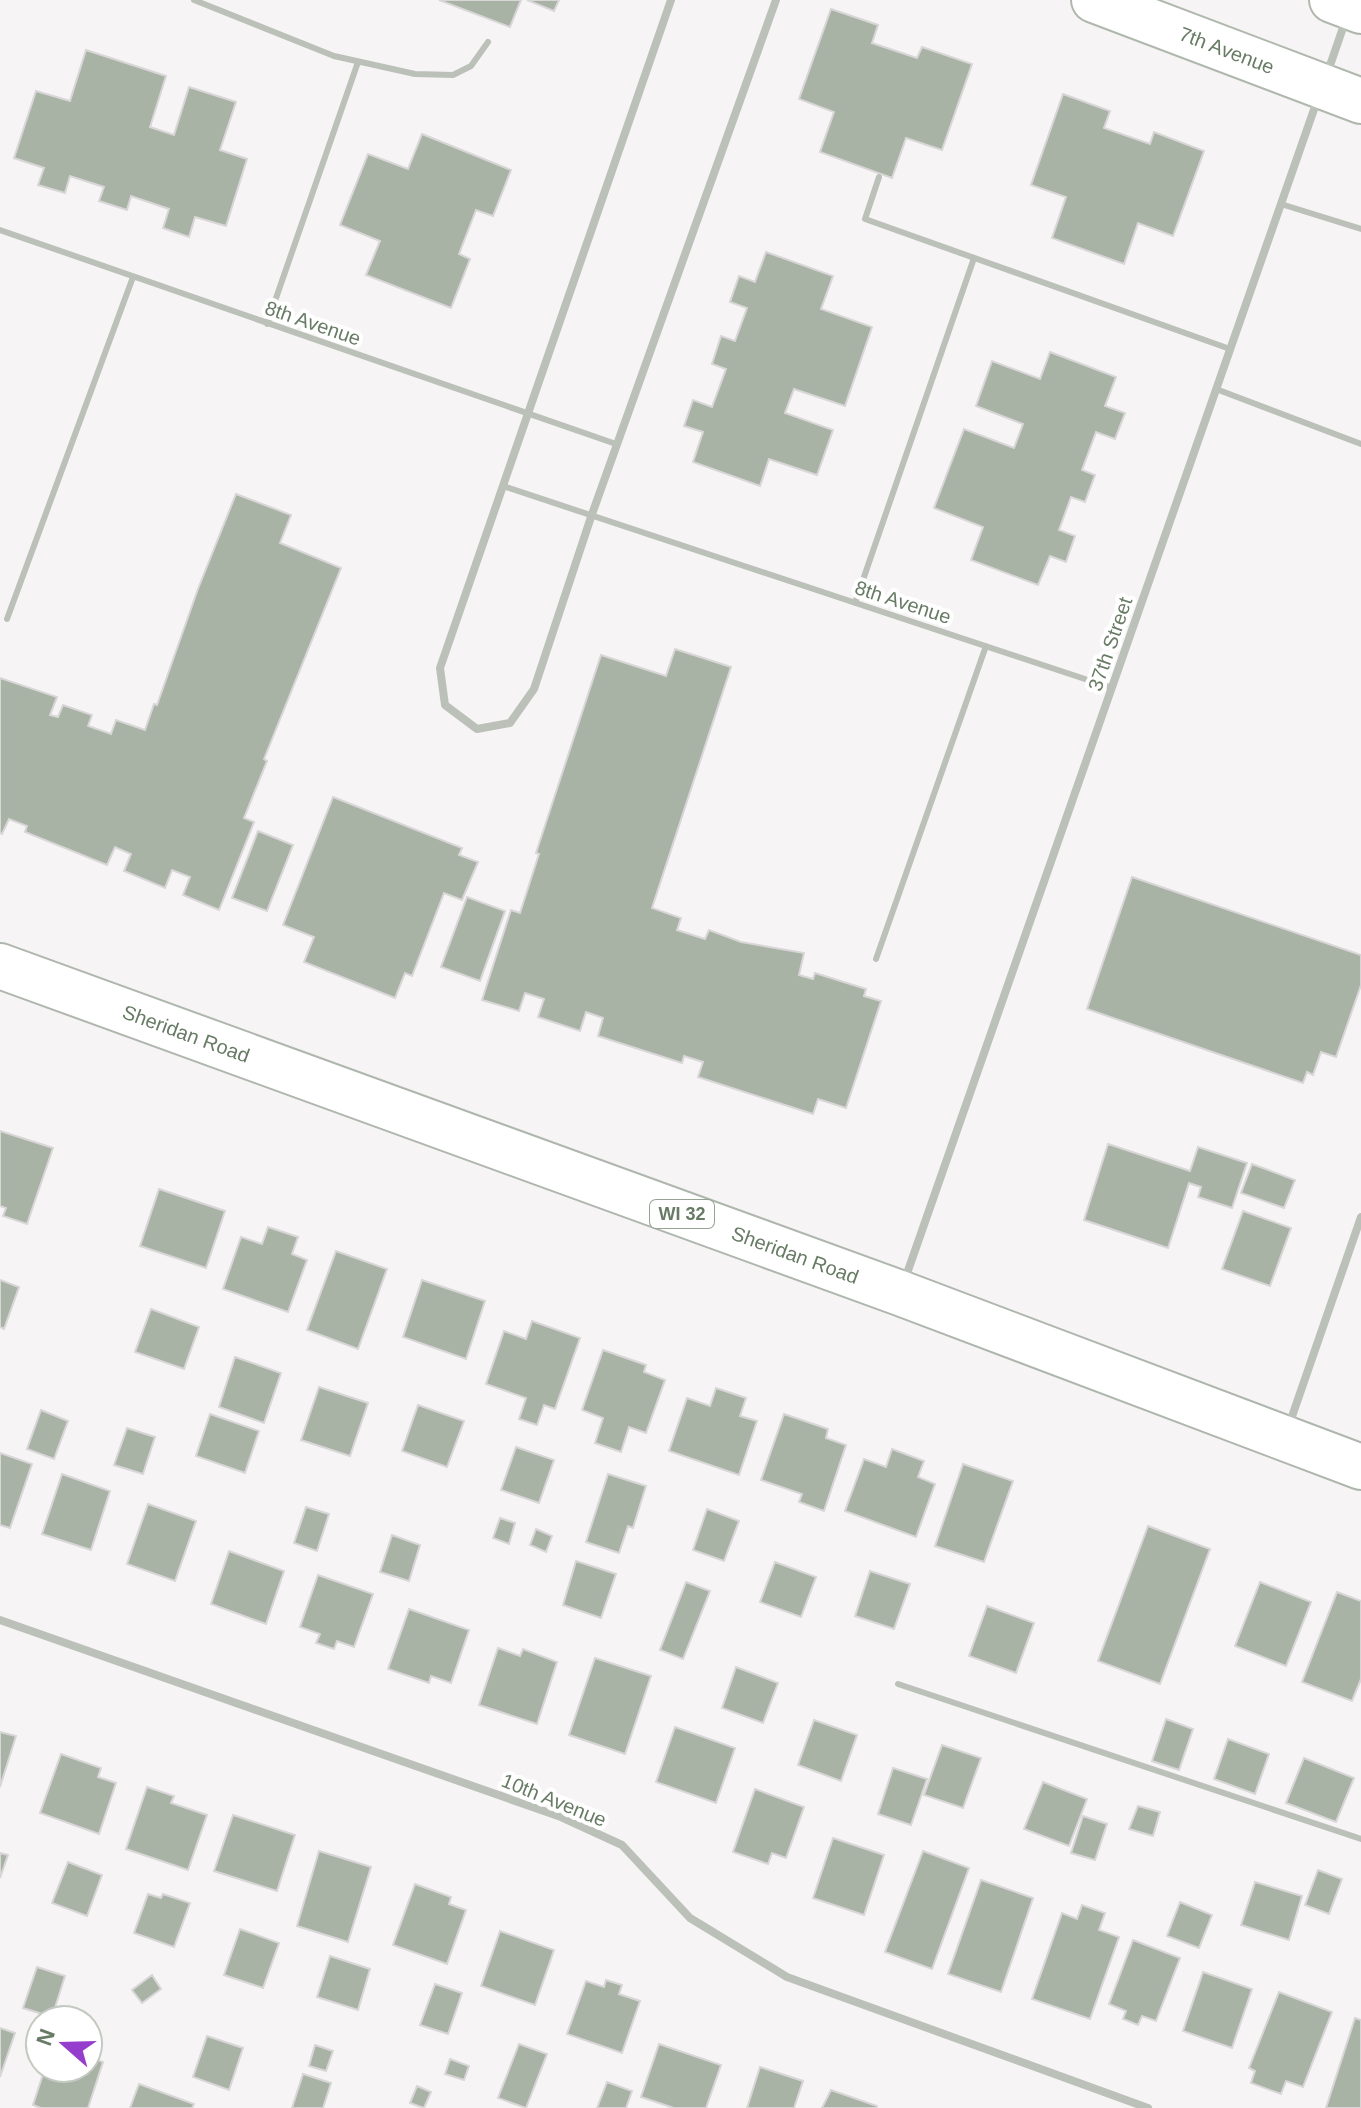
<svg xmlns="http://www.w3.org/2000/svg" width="1361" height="2108" font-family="Helvetica,sans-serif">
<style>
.building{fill:#a8b2a5;stroke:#d8d6d7;stroke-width:2}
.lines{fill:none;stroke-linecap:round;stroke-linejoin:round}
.secondary-casing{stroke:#b0b8ae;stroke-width:48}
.primary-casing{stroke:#afb6ae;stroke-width:48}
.lane{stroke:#bbc1b9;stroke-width:6}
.street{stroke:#bbc1b9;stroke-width:8}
.secondary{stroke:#fff;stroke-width:44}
.primary{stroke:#fff;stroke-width:44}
.labels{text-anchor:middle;stroke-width:8;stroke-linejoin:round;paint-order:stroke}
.shield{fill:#fff;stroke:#95a393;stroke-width:2}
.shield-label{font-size:18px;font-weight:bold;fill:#687b65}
.street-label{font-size:20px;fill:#687b65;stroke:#fff}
</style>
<rect width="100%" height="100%" fill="#f6f4f5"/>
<path class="building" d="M439 0H521L510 27Z
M527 0H559L554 11Z
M831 9 878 25 872 43 917 58 922 47 972 64 942 150 906 138 892 178 820 152 834 112 799 99Z
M86 50 166 76 150 127 174 135 189 87 236 102 220 150 247 159 226 226 195 217 189 237 163 228 169 209 131 196 127 210 99 201 104 187 70 176 65 193 38 185 44 168 14 158 36 91 70 101Z
M1063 94 1110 111 1104 128 1150 144 1154 132 1204 151 1173 236 1138 223 1124 264 1052 238 1066 197 1031 185Z
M422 134 511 170 493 216 476 210 459 254 470 259 451 308 366 275 380 241 340 225 368 154 408 169Z
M766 252 833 276 821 309 872 327 845 406 794 389 785 413 833 430 817 475 769 459 760 486 693 462 703 432 684 426 693 400 712 407 726 369 712 364 721 336 735 341 747 308 730 302 739 276 755 282Z
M1050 352 1116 377 1105 406 1125 413 1115 439 1096 432 1082 470 1095 475 1085 502 1071 497 1059 530 1075 536 1066 562 1050 556 1038 585 971 560 983 527 934 508 964 429 1014 448 1023 424 976 406 992 361 1040 379Z
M236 494 291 515 280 543 341 568 264 759 267 761 244 818 254 822 219 910 183 895 190 877 172 870 165 888 124 871 131 854 115 847 107 865 25 832 27 826 9 819 2 834 0 833V678L57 697 50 715 58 717 63 705 92 715 88 726 111 734 116 720 145 730 154 704 157 705 198 589Z
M675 649 731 667 652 908 681 918 677 930 705 939 709 930 741 942 804 953 799 975 813 979 815 973 866 989 864 996 881 1001 846 1108 818 1099 813 1114 698 1077 703 1062 684 1056 682 1063 598 1036 603 1018 586 1012 580 1031 538 1017 544 999 525 993 519 1011 482 1000 511 910 520 913 539 854 536 853 601 655 666 676Z
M333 797 462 848 459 855 478 862 462 900 444 893 412 976 405 973 395 998 304 962 314 937 283 925Z
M258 831 293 845 267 911 232 898Z
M1132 877 1361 955V985L1336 1057 1321 1052 1313 1075 1307 1072 1303 1083 1087 1009Z
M467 897 505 911 480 981 441 967Z
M0 1131 53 1148 27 1224 3 1216 6 1208 0 1206Z
M1108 1144 1190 1171 1198 1147 1247 1163 1232 1208 1198 1197 1201 1187 1189 1183 1168 1248 1084 1220Z
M1252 1164 1295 1180 1284 1208 1241 1193Z
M159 1189 225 1211 206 1268 140 1246Z
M1243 1211 1291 1228 1270 1286 1222 1269Z
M268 1227 298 1237 292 1254 307 1260 288 1312 223 1289 241 1237 262 1244Z
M336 1251 387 1269 358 1349 307 1330Z
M0 1280 19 1287 4 1329 0 1327Z
M422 1280 485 1301 466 1359 403 1337Z
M151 1309 199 1327 184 1369 135 1352Z
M532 1321 580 1338 555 1409 544 1405 537 1425 519 1419 526 1398 486 1384 504 1331 526 1339Z
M603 1350 646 1365 644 1372 665 1380 646 1433 629 1427 621 1452 595 1443 603 1418 582 1410Z
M235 1357 281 1373 264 1423 219 1407Z
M319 1387 368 1403 350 1456 301 1440Z
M716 1388 746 1398 740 1416 757 1421 739 1475 669 1451 687 1398 710 1406Z
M418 1405 464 1421 447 1467 402 1451Z
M41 1410 68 1421 54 1459 27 1449Z
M210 1414 259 1431 245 1473 196 1456Z
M784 1414 828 1429 826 1438 846 1445 824 1511 799 1502 802 1494 761 1480Z
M127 1428 155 1437 143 1474 114 1465Z
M516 1447 554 1460 539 1503 501 1490Z
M892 1449 924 1461 918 1477 935 1484 916 1537 845 1511 864 1459 886 1467Z
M0 1453 32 1464 10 1528 0 1525Z
M963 1464 1013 1481 984 1562 935 1546Z
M62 1474 110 1491 91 1550 42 1534Z
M608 1474 646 1486 633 1528 628 1526 619 1553 586 1542Z
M148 1504 196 1521 175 1581 127 1564Z
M306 1507 329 1514 317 1551 294 1543Z
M707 1509 739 1521 724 1561 693 1550Z
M500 1518 515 1523 509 1544 493 1538Z
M1148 1526 1210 1549 1160 1684 1098 1661Z
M536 1529 552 1536 546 1552 530 1545Z
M392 1535 420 1545 409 1581 380 1572Z
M229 1551 284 1571 266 1624 211 1604Z
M576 1561 616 1574 601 1618 563 1605Z
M775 1562 816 1577 801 1617 760 1602Z
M870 1571 910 1584 894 1629 855 1616Z
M318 1575 373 1594 354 1647 337 1641 334 1649 316 1643 320 1634 300 1627Z
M686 1582 710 1591 683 1659 660 1650Z
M1260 1582 1311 1602 1286 1666 1235 1646Z
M1337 1592 1361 1601V1679L1352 1701 1302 1682Z
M987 1606 1034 1623 1016 1673 969 1656Z
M409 1609 469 1630 451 1683 431 1676 429 1683 388 1669Z
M498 1648 520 1656 523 1649 557 1662 537 1724 479 1705Z
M595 1658 651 1676 625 1754 569 1735Z
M736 1667 778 1683 763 1723 722 1708Z
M1166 1719 1193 1729 1179 1770 1152 1761Z
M814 1720 857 1735 841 1781 798 1765Z
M675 1727 735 1748 716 1803 656 1782Z
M0 1732 16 1736 0 1787Z
M1228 1739 1269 1754 1255 1794 1214 1779Z
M942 1745 981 1758 963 1808 924 1795Z
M61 1754 101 1768 98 1777 116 1783 99 1834 40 1813Z
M1304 1758 1354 1778 1336 1822 1286 1803Z
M893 1768 927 1779 911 1825 878 1814Z
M1043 1782 1087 1799 1069 1846 1024 1829Z
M147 1787 174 1796 171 1803 207 1815 188 1870 126 1849Z
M755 1789 804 1807 786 1858 772 1853 768 1864 733 1852Z
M1138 1806 1160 1812 1153 1836 1129 1829Z
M233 1815 295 1835 277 1891 214 1871Z
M1083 1816 1107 1824 1095 1860 1071 1853Z
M833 1838 884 1855 864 1915 813 1898Z
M319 1851 371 1867 348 1942 297 1926Z
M923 1851 969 1868 932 1969 885 1952Z
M0 1853 8 1855 0 1878Z
M68 1862 102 1875 87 1916 52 1903Z
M1318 1870 1342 1879 1329 1914 1305 1905Z
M981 1880 1033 1898 1001 1992 948 1974Z
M1255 1882 1302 1896 1289 1940 1241 1925Z
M415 1884 451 1897 449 1904 466 1910 447 1964 393 1945Z
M148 1894 161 1898 163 1894 190 1903 174 1947 134 1933Z
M1180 1902 1212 1915 1199 1948 1167 1936Z
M1082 1905 1105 1913 1099 1930 1119 1937 1090 2019 1032 1999 1062 1913 1077 1919Z
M240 1929 279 1943 263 1988 224 1975Z
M500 1931 554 1950 535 2005 481 1986Z
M1133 1940 1180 1958 1156 2021 1142 2016 1138 2025 1123 2019 1126 2011 1109 2004Z
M330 1956 370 1969 358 2010 317 1997Z
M37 1967 65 1976 52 2017 23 2008Z
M1203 1972 1252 1989 1232 2048 1183 2031Z
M152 1975 161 1989 142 2003 132 1990Z
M606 1980 622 1985 619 1994 640 2001 622 2053 567 2034 586 1981 604 1987Z
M435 1984 462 1993 448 2034 420 2025Z
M1279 1992 1332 2012 1303 2087 1286 2081 1281 2094 1251 2083 1255 2071 1249 2068Z
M1355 2018 1361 2020V2108H1326Z
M0 2028 15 2033 0 2077Z
M207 2036 243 2048 229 2090 193 2077Z
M519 2044 547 2054 526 2108 498 2098Z
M659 2044 721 2065 706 2108H674L641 2097Z
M315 2045 333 2051 326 2071 309 2066Z
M88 2056 103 2062 88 2108H41L33 2105 45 2068H88Z
M450 2059 469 2066 464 2080 445 2074Z
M760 2067 803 2081 794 2108H747Z
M303 2074 331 2083 323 2108H292Z
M607 2082 632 2091 626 2108H597Z
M139 2084 194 2104 192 2108H130Z
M417 2086 431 2092 424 2108 410 2103Z
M831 2090 877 2106 876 2108H822Z"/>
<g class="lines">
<defs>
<g id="secondary">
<path id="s1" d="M1094 0 1361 101"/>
<path d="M1332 0 1361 11"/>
</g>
<g id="primary">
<path id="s2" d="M0 966 900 1293 1361 1467"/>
</g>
</defs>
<use href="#secondary" class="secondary-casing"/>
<use href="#primary" class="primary-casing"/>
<path class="lane" d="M194 0 334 56 415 74 453 75 471 66 488 42
M879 177 865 219 1230 349
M1281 204 1361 229
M0 230 616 444
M267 324 358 62
M1216 389 1361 444
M503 486 1112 688
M855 603 974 258
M7 619 133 277
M876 959 986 646
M898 1684 1361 1839"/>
<path class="street" d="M671 0 440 668 445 705 477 729 510 723 534 689 591 517 776 0
M1327 74 1346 19
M904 1282 1318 98
M1288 1428 1361 1217
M0 1620 561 1817 622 1845 690 1918 787 1977 1148 2108"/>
<use href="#secondary" class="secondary"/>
<use href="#primary" class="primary"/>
</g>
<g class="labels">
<rect class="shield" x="650" y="1200" width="64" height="28" rx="6"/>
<g class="shield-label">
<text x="682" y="1220">WI 32</text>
</g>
<g class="street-label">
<text dy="7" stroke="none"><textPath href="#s1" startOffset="142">7th Avenue</textPath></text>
<text transform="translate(313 323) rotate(19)" y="7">8th Avenue</text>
<text transform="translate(903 602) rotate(18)" y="7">8th Avenue</text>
<text transform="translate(1110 644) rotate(-71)" y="7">37th Street</text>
<text dy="7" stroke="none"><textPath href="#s2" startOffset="198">Sheridan Road</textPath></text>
<text dy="7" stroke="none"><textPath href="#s2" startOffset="846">Sheridan Road</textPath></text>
<text transform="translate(554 1800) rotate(22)" y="7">10th Avenue</text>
</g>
</g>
<g transform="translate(64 2044) rotate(290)"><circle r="38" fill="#ffffff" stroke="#c3cac1" stroke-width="2"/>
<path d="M0-6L14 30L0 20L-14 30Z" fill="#953dcd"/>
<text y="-12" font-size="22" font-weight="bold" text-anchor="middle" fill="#687b65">N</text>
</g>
</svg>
